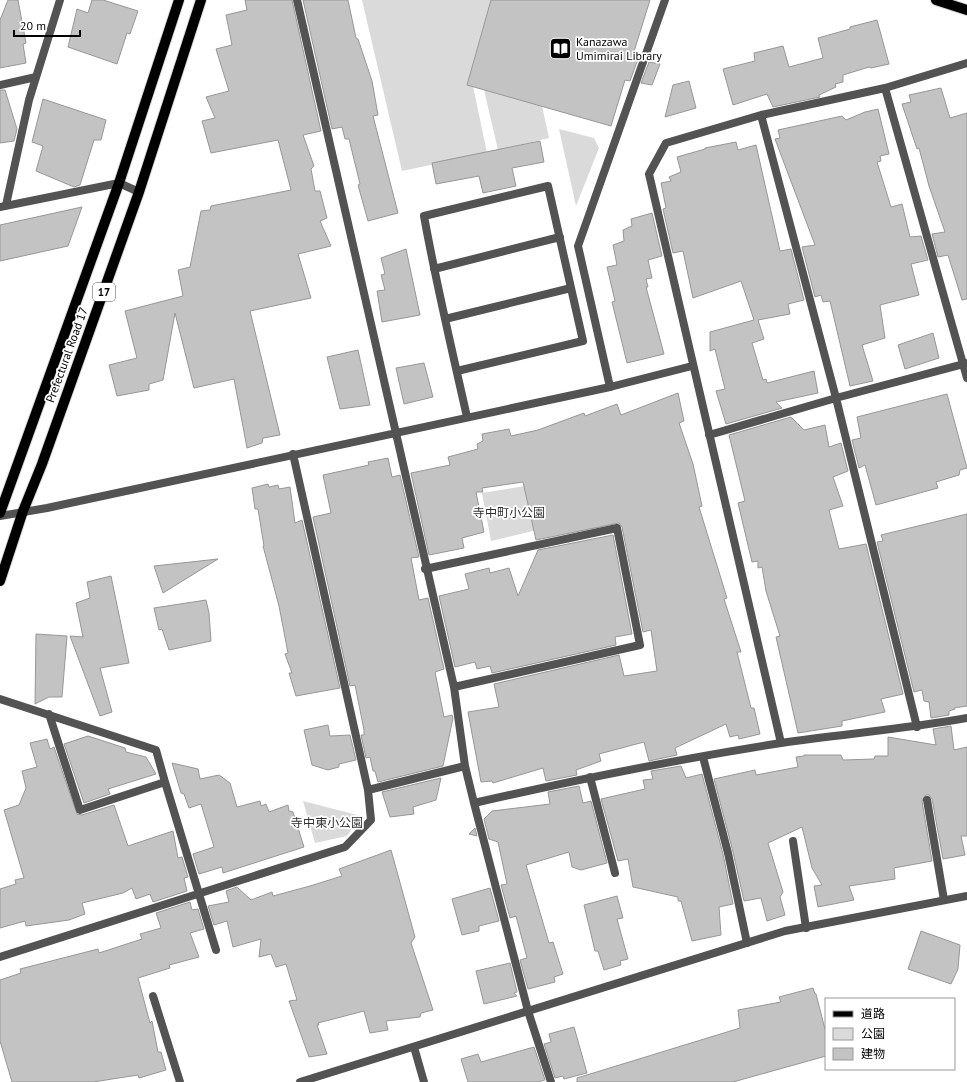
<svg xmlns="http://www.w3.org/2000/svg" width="967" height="1082" font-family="'PT Sans','Noto Sans JP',sans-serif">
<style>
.green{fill:#dadada}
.building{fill:#c3c3c3;stroke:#979797}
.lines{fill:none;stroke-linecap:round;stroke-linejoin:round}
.primary-casing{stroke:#dbdbdb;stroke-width:12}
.service{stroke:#535353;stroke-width:8}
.minor{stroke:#535353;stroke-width:8}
.tertiary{stroke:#535353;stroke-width:8}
.primary{stroke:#000;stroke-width:10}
.labels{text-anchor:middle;stroke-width:3.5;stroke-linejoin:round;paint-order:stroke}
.shield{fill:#fff;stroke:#4c4c4c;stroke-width:1}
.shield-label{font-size:11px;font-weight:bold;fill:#000}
.poi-label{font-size:12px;fill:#000;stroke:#fff;text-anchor:start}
.street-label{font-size:12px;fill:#000;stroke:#fff}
.park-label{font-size:12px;fill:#313131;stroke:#fff}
</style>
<rect width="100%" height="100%" fill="#fff"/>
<path class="green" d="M362 0H491L467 84 473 86 487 153 402 171Z
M484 90 542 106 549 138 498 150Z
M559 129 594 138 599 148 576 206Z
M525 486 537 530 491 541 482 493Z
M303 801 361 816 347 836 315 843Z"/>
<path class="building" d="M8 0H18L26 43 23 44 26 63 0 68V20Z
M92 0H103L138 11 130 34 127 33 117 64 68 47 77 9 88 13Z
M245 0H292L321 131 303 135 314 166 311 169 315 191H320L327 218 320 221 331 246 298 254 311 298 250 311 280 435 263 438 262 443 247 448 234 379 194 388 175 313 163 380 149 384V390L117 396 109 365 137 358 125 311 183 296 178 270 190 267 201 211 210 210 211 206 291 190 278 140 211 153 202 121 215 118 206 97 229 91 216 49 232 45 226 15 247 10Z
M303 0H348L356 38 358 39 372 81 378 115 373 116 398 213 368 221 358 185 360 184 349 139H345L342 127 332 129Z
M491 0H650L632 58 638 59 630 81 625 80 611 126 467 85Z
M877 20 889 64 871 68 869 67 843 75V82L835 84 836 87 819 95 820 97 773 107 767 94 733 105 723 69 755 61 754 53 783 46 789 67 823 58 818 38 850 29V27Z
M649 62 660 64 652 85 641 83Z
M689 81 696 108 665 117 673 85Z
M941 88 950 118 967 113V299L962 300 948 255 938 257 932 234 945 232 929 186 919 148 917 149 902 104 911 102 909 95Z
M0 90H5L17 129 14 141 0 143Z
M43 99 106 120 101 140H94L80 185 74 187 36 171 43 146 32 142Z
M878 109 889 154 880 156 881 161 877 162 891 207 902 204 910 237 921 236 928 260 911 264 919 295 880 305 885 338 862 345 873 381 850 386 830 301 823 302 821 295 815 297 802 247 815 245 775 139 780 138 778 130 842 116 846 120 865 112Z
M540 141 544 162 512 168 516 186 483 193 479 176 436 184 432 163Z
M736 142 738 150 756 145 780 251 791 249 804 300 788 304 790 314 758 320 764 339 752 343 763 380 766 379 767 383 814 371 818 393 776 402 782 408 726 424 716 391 725 389 715 349 710 351V332L754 320 741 281 693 298 683 251 673 253 663 209 666 208 661 183 671 181 669 177 681 172 677 157 705 149V148Z
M82 207 68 246 0 261V225Z
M652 213 662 256 648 260 652 278 646 279 648 287H646L664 354 627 363 612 302 615 301 607 267 617 265 613 245 624 241 623 230 632 226 631 219Z
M406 249 420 315 382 322 377 291 385 290 381 275 385 274 381 258Z
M933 333 939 358 905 369 898 345Z
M358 350 370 405 340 409 327 357Z
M424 363 433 397 404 404 396 368Z
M678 393 684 421 679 423 693 464 702 506 699 507 727 598 724 599 741 652H737L751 708H754L760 734 739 739 738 735 730 737 726 724 675 748 677 755 649 761 644 742 599 754 601 761 576 770 577 775 546 781 543 768 493 783 492 781 481 782 468 712 499 707 494 684 619 655 624 676 657 671 651 630 643 632 622 527 619 523 536 540 523 482 482 488 483 492H476L484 532 462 538 464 548 429 555 411 473 450 465 448 457 478 449 477 444 483 441 482 434 509 429 511 436 538 430 584 413 585 416 617 404 621 415Z
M947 394 967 468 960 470 959 475 936 482 938 488 876 505 865 465 859 468 852 440 861 438 857 417Z
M791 417 804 430 825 425 829 447 841 443 848 471 833 477 843 506 829 510 839 549 866 544 903 694 881 699 885 712 842 721V726L798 733 776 637 780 636 766 591 762 567 758 568V561L752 562 738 503 745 501 729 435Z
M388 458 392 477 400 475 419 557 411 558 419 600 428 598 444 669 435 672 444 717 452 715 453 718 443 766 378 782 375 771H373L370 757 366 758 361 735H364V730L355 685 350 686 313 517 331 513 323 475 369 465 368 462Z
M268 484 269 487 278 485 279 489 290 487 295 523 302 520 340 688 296 696 289 673H292L285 654 288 653 279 606 263 546H264L258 509H255L252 488Z
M967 514V706L954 708 955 709 949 711V715L931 718 929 702 924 701 922 690 914 692 877 542 883 541 881 535Z
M613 535 632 634 615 637 616 645 492 673 490 666 477 669 475 662 455 667 439 596 469 589 465 574 489 568 490 573 509 568 518 596 538 550Z
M218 559 163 593 154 566Z
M111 576 129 663 100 668 112 712 100 716 70 636 83 637 76 603 90 598 87 582Z
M206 600 209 613 211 641 169 650 162 629 159 630 154 608Z
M36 634 67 636 62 697H49L35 704Z
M328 725 330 736 350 735 356 760 339 764V767L328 770 312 765 304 730Z
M951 726 954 750 967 747V836H961L965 855 943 859 932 799 929 795H926L922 801 932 861 894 868 895 879 849 886 854 900 818 907 814 886 822 885 812 868 802 827 768 843 783 892 780 897 785 915 767 921 761 898 744 901 733 852 714 779 755 770 756 775 798 767 796 757 804 756V755H841L843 760 874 759 875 756H888V737L936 745 933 729Z
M88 736 125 748 126 752 146 757 156 774 108 789 110 794 84 803 64 744Z
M47 739 50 749 54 747 77 814 82 815 114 805 128 846 173 831 178 858 182 857 188 877 184 878 187 891 153 902 150 894 136 899 132 888 123 893 82 903 85 914 69 920 26 926 25 921 0 928V889L16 884 15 880 24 878 4 810 19 805 26 788 22 771 37 767 30 743Z
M172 763 198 769 200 779 219 775 230 783 237 807 260 801 261 806 266 804 269 812 288 805 289 811 293 812 304 847 223 873 222 867 199 874 193 854 214 847 201 804 189 808 184 794 181 793Z
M681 766 686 778 702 774 723 854 733 904 719 907 721 935 692 941 681 901H678V897L633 887 628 859 618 861 601 799 645 789 643 780 653 779 651 771Z
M441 778 436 800 413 807 414 814 390 817 382 792Z
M579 786 583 803 591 801 607 863 581 870 572 867 569 852 526 865 549 943 553 942 563 974 554 977 555 982 528 989 520 960 527 958 516 916 510 918 501 885 507 884 498 842 489 839 484 819 492 811 550 804 548 792Z
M475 828 477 836 469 834Z
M391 850 415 937 411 943 433 1010 421 1013 420 1017 386 1021 388 1030 370 1033 364 1011 318 1023 319 1025H317L327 1054 309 1057 289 1001 297 1000 286 964 276 967 271 954 259 957 261 939 233 947 227 921 214 925 208 906 229 902 226 891 237 887 251 900 272 892 273 896 310 886 342 876 339 869Z
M490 888 499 921 479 926V931L462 935 452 899Z
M617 896 623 918 617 919 628 959 620 961 621 965 604 970 598 951H595L584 905Z
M190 902 192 910 198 909 204 929 190 933 199 957 169 965 170 968 138 978 150 1023 152 1021 158 1052H161L166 1070 139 1078 138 1075 93 1082H12L0 1041V980L21 973 20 969 98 949 99 953 142 939 140 934 161 928 156 913Z
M921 931 960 945 958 969 951 984 908 969Z
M510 963 517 992 514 993 517 996 484 1004 476 971Z
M813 988 815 994H816L826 1033V1056L733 1082H577V1078L740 1028 738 1010 781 1002 779 997Z
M574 1027 587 1073 564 1079 563 1076 555 1078 544 1044 551 1042 549 1034Z
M534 1047 545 1080 538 1082H468L461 1059 478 1054 481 1062Z"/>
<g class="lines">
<defs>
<path id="primary" d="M936 0 967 10
M0 513 119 183 179 0
M0 581 23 511 42 464 139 192 201 0"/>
</defs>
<use href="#primary" class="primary-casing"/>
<path class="service" d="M434 269 560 237
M445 319 571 288
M457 371 583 341 548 186 424 216C436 283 452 350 467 417
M610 387 578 246 665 0"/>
<path class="minor" d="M297 0 454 687 465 766 474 803 528 1011 551 1082
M0 85 36 77
M885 88 967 63
M761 115 836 398 917 727
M6 205 29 100 60 0
M0 207 119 183 139 192
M709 435 836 398 967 363
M293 454 368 790
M0 516 47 508 610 387 692 366
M425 569 617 528 640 645 454 687
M0 699 156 750 165 782
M49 714 80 810 165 782 216 950
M781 743 649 174 666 143 761 115 885 88 967 378
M703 757 728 853 747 943
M590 777 615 873
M927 800 944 900
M474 803C575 780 678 759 781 743 843 734 905 729 967 718
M793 841 806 928
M0 957 345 847 371 820 368 790 465 766
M153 996 180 1082
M414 1047 424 1082"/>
<path class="tertiary" d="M300 1082 785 931 967 896"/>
<use href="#primary" class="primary"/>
</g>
<defs>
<symbol id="library-square" viewBox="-11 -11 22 22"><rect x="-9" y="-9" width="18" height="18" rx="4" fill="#000" stroke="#fff"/><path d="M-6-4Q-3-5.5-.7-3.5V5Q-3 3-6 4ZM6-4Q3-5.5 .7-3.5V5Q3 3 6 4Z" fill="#fff"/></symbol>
</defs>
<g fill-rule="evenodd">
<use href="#library-square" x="548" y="36" width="25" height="25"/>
</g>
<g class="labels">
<rect class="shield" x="93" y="283" width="22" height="18" rx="3"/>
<g class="shield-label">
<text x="104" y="296">17</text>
</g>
<g class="poi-label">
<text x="576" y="46">Kanazawa<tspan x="576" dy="14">Umimirai Library</tspan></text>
</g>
<g class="street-label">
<text transform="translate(67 355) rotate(-70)" y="4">Prefectural Road 17</text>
</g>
<g class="park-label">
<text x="509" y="517">寺中町小公園</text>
<text x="327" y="827">寺中東小公園</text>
</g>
</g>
<rect x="825" y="998" width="130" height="72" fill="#ffffff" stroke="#999999"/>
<rect x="833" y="1011" width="20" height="6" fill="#000000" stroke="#999999"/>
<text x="861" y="1018" font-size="12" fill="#000000">道路</text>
<rect x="833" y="1028" width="20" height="12" fill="#dadada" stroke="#999999"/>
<text x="861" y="1038" font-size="12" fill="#000000">公園</text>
<rect x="833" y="1048" width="20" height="12" fill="#c3c3c3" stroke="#999999"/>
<text x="861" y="1058" font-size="12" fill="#000000">建物</text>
<path d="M14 30v6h66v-6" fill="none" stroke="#000000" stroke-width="2"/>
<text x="20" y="30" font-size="12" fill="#000000" stroke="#ffffff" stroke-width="3" paint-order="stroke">20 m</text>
</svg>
